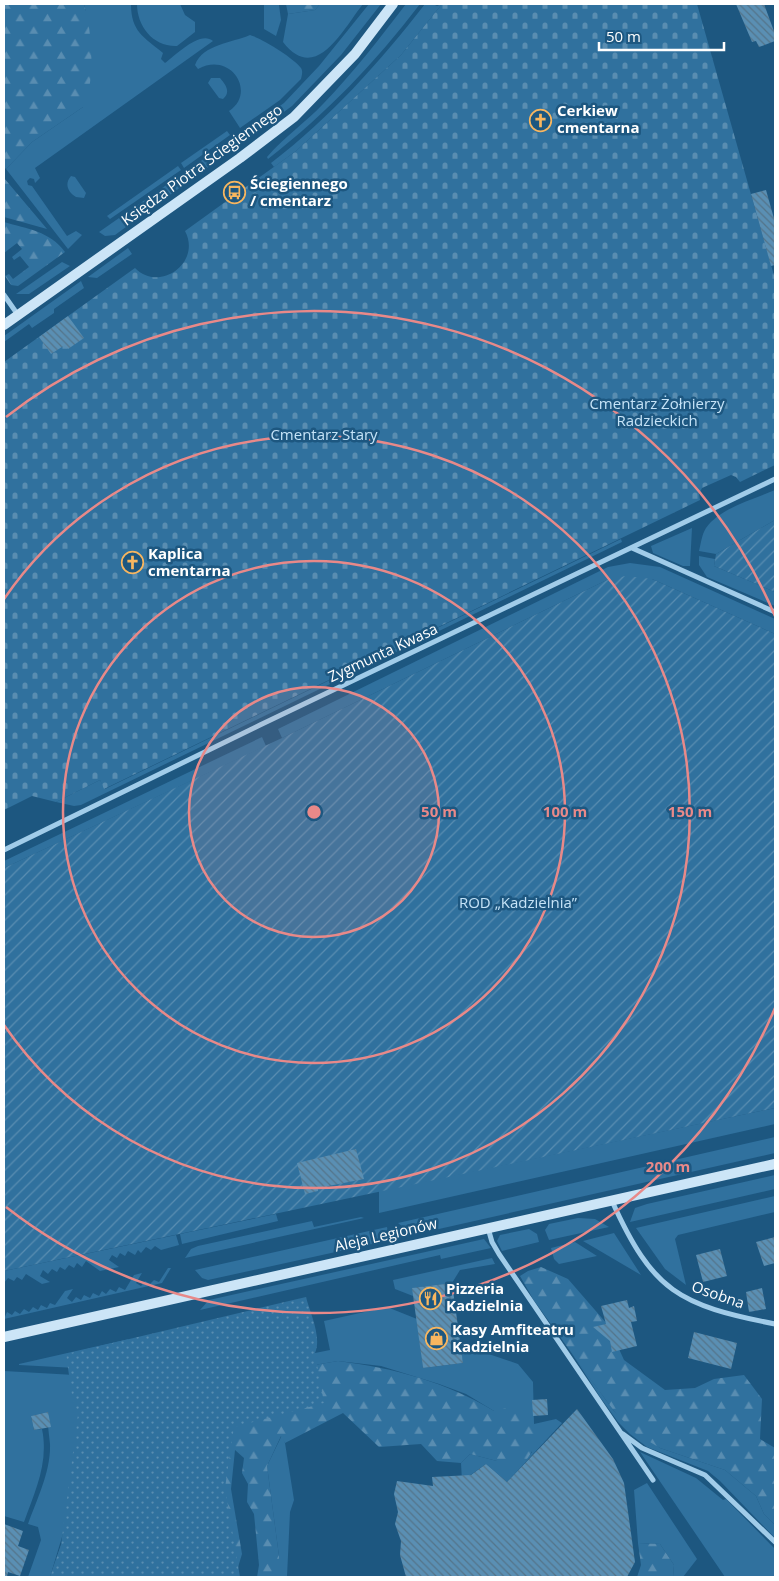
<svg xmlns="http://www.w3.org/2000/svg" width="779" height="1581" font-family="'Open Sans',sans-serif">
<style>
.grass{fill:#30719e}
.forest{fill:url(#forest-firs)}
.cemetery{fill:url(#cemetery-stones)}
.park{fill:url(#park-dots)}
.garden{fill:url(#garden-furrows)}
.building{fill:url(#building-back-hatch)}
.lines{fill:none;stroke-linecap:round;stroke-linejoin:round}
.street{stroke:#a1cce9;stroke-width:5}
.secondary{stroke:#cce5f7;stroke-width:10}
.ring{fill:none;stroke:#e88989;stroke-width:2.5}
.labels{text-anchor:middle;stroke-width:5;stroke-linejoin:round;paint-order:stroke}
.poi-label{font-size:15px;font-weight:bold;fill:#fff;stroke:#1d5780;text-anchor:start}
.street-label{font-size:15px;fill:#fff;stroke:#1d5780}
.park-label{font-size:15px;fill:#c5e3f7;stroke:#1d5780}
.centre{fill:#e88989;stroke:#1d5780;stroke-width:2.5}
.ring-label{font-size:15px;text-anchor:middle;font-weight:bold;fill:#e88989;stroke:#1d5780;stroke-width:5;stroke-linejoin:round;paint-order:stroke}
</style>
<defs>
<pattern id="forest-firs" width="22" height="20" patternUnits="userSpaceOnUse" patternTransform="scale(1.25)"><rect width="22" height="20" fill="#30719e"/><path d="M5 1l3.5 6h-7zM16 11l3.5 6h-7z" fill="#598db1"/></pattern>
<pattern id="cemetery-stones" width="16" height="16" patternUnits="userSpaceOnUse" patternTransform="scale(1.25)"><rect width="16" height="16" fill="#30719e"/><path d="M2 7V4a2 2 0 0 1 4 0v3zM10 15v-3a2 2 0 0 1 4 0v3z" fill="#598db1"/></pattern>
<pattern id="park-dots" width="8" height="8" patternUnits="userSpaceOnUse" patternTransform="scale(1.25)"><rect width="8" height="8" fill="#30719e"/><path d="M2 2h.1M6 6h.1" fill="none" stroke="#598db1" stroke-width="1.8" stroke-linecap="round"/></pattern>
<pattern id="garden-furrows" width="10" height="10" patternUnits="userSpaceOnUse" patternTransform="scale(1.25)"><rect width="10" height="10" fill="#30719e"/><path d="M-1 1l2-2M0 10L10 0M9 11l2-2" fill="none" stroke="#598db1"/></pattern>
<pattern id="building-back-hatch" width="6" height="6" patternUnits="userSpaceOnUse" patternTransform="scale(1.25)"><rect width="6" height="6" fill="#5a8fb3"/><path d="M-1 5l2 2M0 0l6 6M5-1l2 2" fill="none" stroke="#54748a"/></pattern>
</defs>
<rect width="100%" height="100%" fill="#1d5780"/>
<path class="grass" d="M84 4H131C131 32 144 37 163 53L161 59 165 63C176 55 200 30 213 41L35 168 40 178 35 183 34 179 30 178 27 181 28 185 32 186 67 236 76 231 82 235 68 249 6 169 32 142 83 107 86 12Z
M137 4H180L185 15 195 22V32L177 46C153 47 137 26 137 4Z
M264 4 279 5 281 20 276 36 264 29Z
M320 4H363C343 29 316 85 283 42L288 14 315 10Z
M369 4H381L341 55 292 106 115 235 105 236 99 232 284 103 319 66Z
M406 4H420C374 64 328 112 268 159L267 157C284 137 305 123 323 104 353 73 380 38 406 4Z
M425 4H433L437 6 442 4 401 55 296 151 274 167 271 163C331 117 379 63 425 4Z
M250 35C261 38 294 58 301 68 303 71 302 75 301 79L280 100 240 128 229 111C257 93 231 51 198 69L195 65C203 44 232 43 250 35Z
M211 78H220C226 85 231 92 223 99L219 98 208 83Z
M227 131 230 135 184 168 181 163Z
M178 166 181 170 110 219 107 216Z
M71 176 75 177 86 193 84 198 76 197C68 192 64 184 71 176Z
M128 248 132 254 97 278 88 277Z
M62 262 70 266 29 294H16Z
M81 281 84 288 54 309V313L32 328 29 324 4 342V336Z
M775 490V520L716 554 699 551C701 543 702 534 706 528 720 508 754 499 775 490Z
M692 528 690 566H683L653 553 651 546Z
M621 539 622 542 81 805 74 806 56 802 100 780 105 789Z
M699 556 715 559 714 566 775 592V606L707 577 699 565Z
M630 563 660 567 775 619V634L652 579H609L282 738 278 729 608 567Z
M262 737 266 746 4 868V861Z
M775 1108V1124L379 1213V1191Z
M775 1137V1153L421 1233H411L398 1223Z
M775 1175V1189L630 1222 635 1208 647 1204Z
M775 1196V1212L678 1235 675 1239 686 1285 665 1269 636 1228Z
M276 1214 278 1221 182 1244 180 1234Z
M361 1217 364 1218 185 1258 191 1249 198 1246 312 1221 314 1227Z
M578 1218 595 1219 609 1227 549 1240 545 1230 549 1224Z
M387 1227 388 1233 381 1242 208 1280 202 1278 195 1270Z
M529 1229 537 1234 539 1242 502 1251 497 1241 500 1235Z
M614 1233 641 1275 583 1241Z
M176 1235 179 1245 161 1250 155 1246 151 1250 146 1247 141 1253 138 1250 135 1255 128 1251 125 1256 120 1253 117 1258 112 1255 109 1260 119 1267 100 1271 86 1261 82 1267 77 1263 74 1268 69 1265 65 1270 60 1267 57 1272 52 1269 48 1274 43 1270 40 1276 50 1282 42 1284 26 1274 22 1280 17 1277 14 1281 8 1278 4 1283V1271Z
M484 1239 491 1248 441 1259 440 1255 200 1310 209 1300Z
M575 1242 597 1256 559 1264 554 1259 551 1248Z
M492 1258 495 1264 460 1270 452 1283 413 1288V1296L395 1289 393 1280Z
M168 1268H171L162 1283 4 1319 7 1312 12 1315 15 1311 20 1314 24 1309 29 1312 33 1307 38 1310 41 1305 47 1308 50 1303 55 1305 65 1291 73 1289 67 1298 72 1302 76 1297 81 1300 84 1295 90 1298 93 1293 99 1296 102 1291 106 1294 110 1289 116 1292 119 1287 125 1290 134 1275 142 1273 136 1283 141 1286 145 1281 150 1284 154 1280 159 1282Z
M387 1307 417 1319 423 1368 463 1363 461 1350 471 1348 518 1364 533 1382 534 1424 556 1419 562 1423 507 1482 486 1464 462 1481 461 1463 470 1454 497 1461H525L532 1452 494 1411 466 1394 439 1384 381 1366 338 1361 297 1368 315 1353 330 1350 324 1321Z
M129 1339 95 1369 19 1365V1364Z
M571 1352 614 1411 660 1448 725 1470 756 1496 764 1514 775 1525V1538L720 1481 708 1471 647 1447 630 1434 618 1422 600 1397Z
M4 1371 110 1377 50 1577H28L41 1540 38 1527 28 1524C37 1499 51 1471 50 1444 49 1433 47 1424 48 1412L31 1416 34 1430 42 1429C49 1463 35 1491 24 1522L4 1516Z
M282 1435 285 1443 294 1500 290 1512 287 1577H279V1556L267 1466Z
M640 1452 696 1478 723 1500 726 1499 775 1549V1577H725Z
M647 1483 697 1559 683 1577H673L674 1565 660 1544 638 1543 634 1490Z"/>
<path class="forest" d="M4 4H84C92 29 96 83 83 107L32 142 6 169 4 167Z
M286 4H320L315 10 288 14Z
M4 178 47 229 4 217Z
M4 222C27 229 50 231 65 252L18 286 11 285 5 276 9 274 13 279 29 267 20 256 14 260 12 257 22 249 17 243 4 253Z
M541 1267 568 1279 608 1325 624 1360 665 1390 695 1388 714 1379 744 1375 762 1399 760 1439 775 1448V1525L764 1514 756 1496 725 1470 660 1448 635 1433 614 1411 583 1369 533 1299 520 1276 528 1271Z
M338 1361C394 1368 446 1382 494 1411L519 1405C537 1428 544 1436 525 1462L497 1461 470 1454 461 1463 437 1461 421 1444 379 1447 343 1413 285 1443 281 1436 267 1466 279 1556V1577H257L259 1565 254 1514 247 1502 248 1484 242 1473 244 1458 235 1450 231 1489 242 1554 235 1577H50L61 1545 218 1438 297 1368Z
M638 1543 660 1544 674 1565 673 1577H637L641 1565Z"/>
<path class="cemetery" d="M442 4H697L775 279V465L740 482 736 477 731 475 702 488 699 494 700 500 104 789 100 780 56 802 32 796 4 810V362L135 268C159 293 202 263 185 231L296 151 401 55Z"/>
<path class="park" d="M306 1297C310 1313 322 1337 315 1353L324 1403 234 1427 225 1488 240 1577H50L61 1545 78 1414 72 1396 66 1354Z"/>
<path class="garden" d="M775 520V592L714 566 716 554Z
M626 576 652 579 775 634V1108L4 1271V868L282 738 609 579Z"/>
<path class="building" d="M736 4H764L775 34V41L759 47 756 41 752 42Z
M766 190 775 222V265L771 266 751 194Z
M68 316 84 338 68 349 65 345 51 354 39 337Z
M137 553 142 568 128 574 122 559Z
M356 1149 364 1179 318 1188V1191L305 1194 297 1163Z
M775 1237V1263L764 1266 756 1242Z
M720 1249 727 1276 703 1282 696 1255Z
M452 1283 463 1363 423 1368 412 1288Z
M762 1288 766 1309 749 1312 746 1292Z
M627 1300 629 1308 634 1306 637 1321 631 1322 637 1346 612 1352 610 1341 593 1327 606 1324 601 1306Z
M694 1332 737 1343 731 1369 688 1358Z
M547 1399 548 1415 533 1416 532 1400Z
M577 1409 613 1459 624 1483 635 1562 627 1577H406L400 1555 401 1541 395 1524 398 1512 394 1494 397 1481 433 1486 432 1477 471 1475 486 1464 507 1482Z
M48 1412 51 1427 34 1430 31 1416Z
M4 1524 23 1531 18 1546 29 1550 20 1576 8 1572 7 1577H4Z"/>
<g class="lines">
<path class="street" d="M4 295 18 315
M632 548 775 612
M4 850 260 725 775 479
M612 1201C653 1292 679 1305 775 1324
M488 1228 492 1242 499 1254 653 1480
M623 1434 642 1448 705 1475 775 1542"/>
<path class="secondary" d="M4 325 240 158 294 117 355 54 393 4
M4 1337 775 1164"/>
</g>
<circle cx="314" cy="812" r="125" fill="#e88989" fill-opacity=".12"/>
<g class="ring">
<circle cx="314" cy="812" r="125"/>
<circle cx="314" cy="812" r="251"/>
<path d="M4 599A376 376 0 1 1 4 1025"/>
<path d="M775 1008A501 501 0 0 1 6 1207M6 417A501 501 0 0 1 775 616"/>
</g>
<defs>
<symbol id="church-ring" viewBox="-11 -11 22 22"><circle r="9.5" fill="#1d5780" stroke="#f8b65f" stroke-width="1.5"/><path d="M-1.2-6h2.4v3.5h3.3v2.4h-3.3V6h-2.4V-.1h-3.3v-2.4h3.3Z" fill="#f8b65f"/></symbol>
<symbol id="bus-ring" viewBox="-11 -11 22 22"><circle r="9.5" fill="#1d5780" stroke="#f8b65f" stroke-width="1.5"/><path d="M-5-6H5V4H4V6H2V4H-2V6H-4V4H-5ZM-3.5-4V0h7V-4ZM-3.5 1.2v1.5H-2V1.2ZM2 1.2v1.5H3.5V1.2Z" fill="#f8b65f"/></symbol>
<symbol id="restaurant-ring" viewBox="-11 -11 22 22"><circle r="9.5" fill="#1d5780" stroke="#f8b65f" stroke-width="1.5"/><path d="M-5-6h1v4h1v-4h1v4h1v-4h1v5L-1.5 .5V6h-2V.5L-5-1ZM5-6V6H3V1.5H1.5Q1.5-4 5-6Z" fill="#f8b65f"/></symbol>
<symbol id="shop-ring" viewBox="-11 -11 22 22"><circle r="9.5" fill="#1d5780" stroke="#f8b65f" stroke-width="1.5"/><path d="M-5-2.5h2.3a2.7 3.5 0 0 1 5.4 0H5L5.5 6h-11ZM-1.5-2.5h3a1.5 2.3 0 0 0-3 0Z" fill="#f8b65f"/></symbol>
</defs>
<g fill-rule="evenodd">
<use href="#church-ring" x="528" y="108" width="25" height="25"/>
<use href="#bus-ring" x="222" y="180" width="25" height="25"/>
<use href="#church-ring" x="120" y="550" width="25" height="25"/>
<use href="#restaurant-ring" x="418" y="1286" width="25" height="25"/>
<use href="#shop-ring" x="424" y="1326" width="25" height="25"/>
</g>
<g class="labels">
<g class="poi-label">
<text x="557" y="116">Cerkiew<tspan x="557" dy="17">cmentarna</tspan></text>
<text x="250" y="189">Ściegiennego<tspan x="250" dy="17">/ cmentarz</tspan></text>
<text x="148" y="559">Kaplica<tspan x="148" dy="17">cmentarna</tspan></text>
<text x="446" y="1294">Pizzeria<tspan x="446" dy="17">Kadzielnia</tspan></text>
<text x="452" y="1335">Kasy Amfiteatru<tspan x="452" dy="17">Kadzielnia</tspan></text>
</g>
<g class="street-label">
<text transform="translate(202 165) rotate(-36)" y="5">Księdza Piotra Ściegiennego</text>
<text transform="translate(383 653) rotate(-25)" y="5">Zygmunta Kwasa</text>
<text transform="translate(386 1235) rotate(-13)" y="5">Aleja Legionów</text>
<text transform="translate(718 1295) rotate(19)" y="5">Osobna</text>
</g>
<g class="park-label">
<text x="657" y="409">Cmentarz Żołnierzy<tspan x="657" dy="17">Radzieckich</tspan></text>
<text x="324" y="440">Cmentarz Stary</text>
<text x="518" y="908">ROD „Kadzielnia”</text>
</g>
</g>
<circle cx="314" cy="812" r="8" class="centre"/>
<g class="ring-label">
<text x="439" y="817">50 m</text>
<text x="565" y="817">100 m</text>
<text x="690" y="817">150 m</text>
<text x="668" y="1172">200 m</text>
</g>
<rect width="779" height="1581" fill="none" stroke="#ffffff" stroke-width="10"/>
<path d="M599 42v8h125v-8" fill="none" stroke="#ffffff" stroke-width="2.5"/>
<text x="606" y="42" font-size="15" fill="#ffffff" stroke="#1d5780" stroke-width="4" paint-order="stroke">50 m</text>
</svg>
